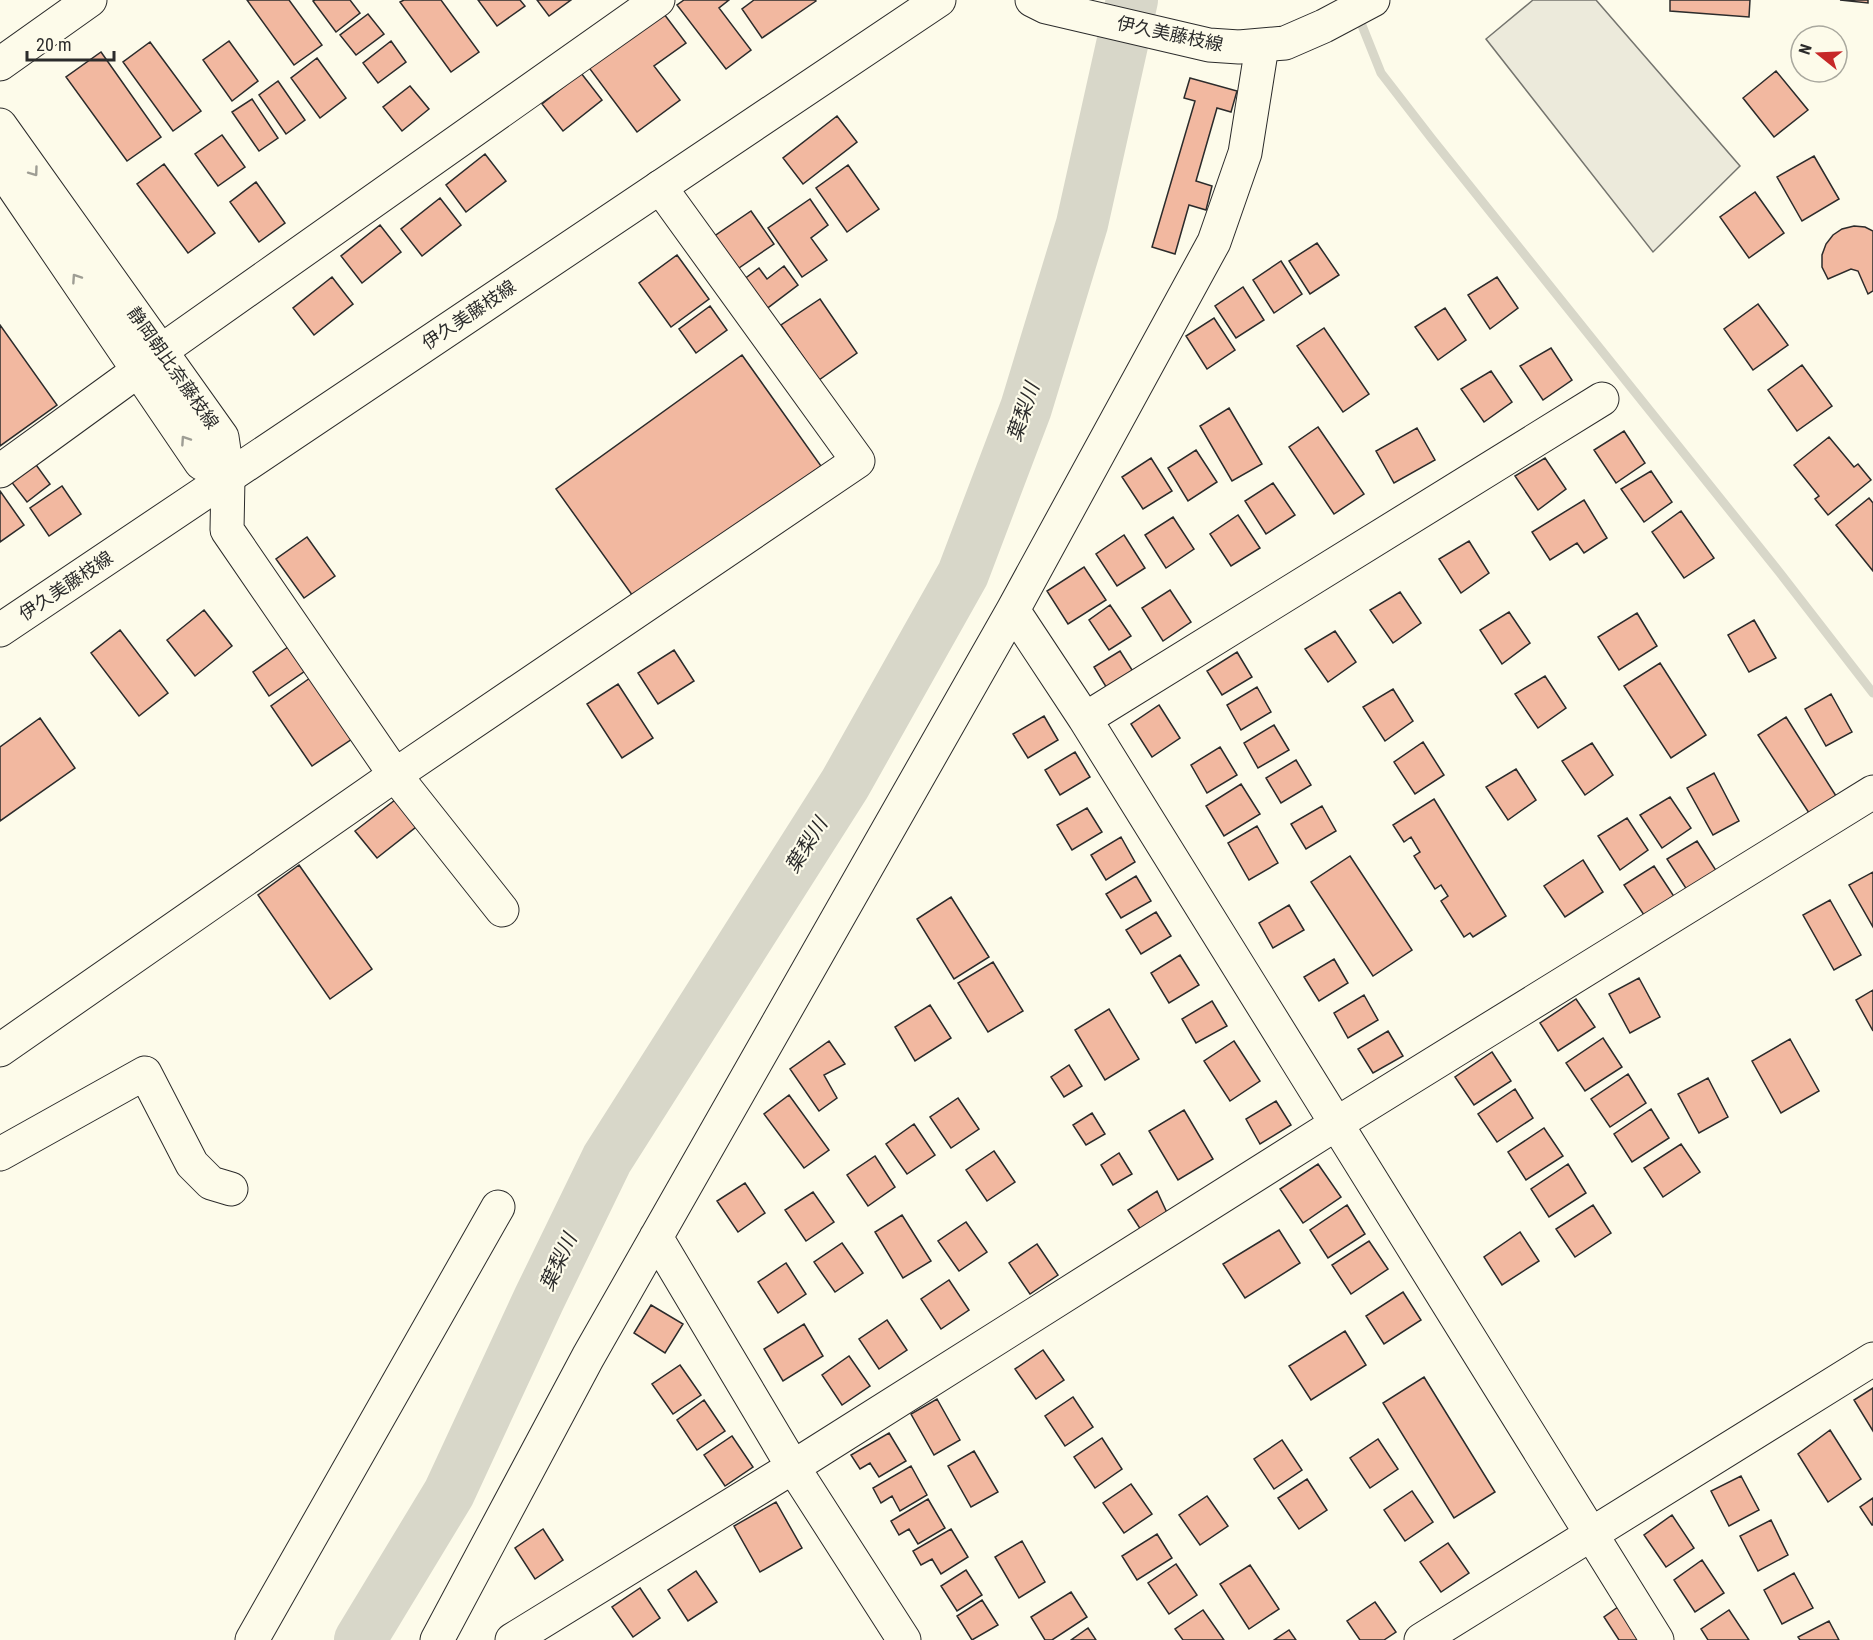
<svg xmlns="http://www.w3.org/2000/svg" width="1873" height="1640" font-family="'Roboto Condensed','Noto Sans JP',sans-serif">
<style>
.parking{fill:#eceadb;stroke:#74746e;stroke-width:1.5}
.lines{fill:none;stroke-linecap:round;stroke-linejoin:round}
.stream{stroke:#d8d7c9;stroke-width:9}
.river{stroke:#d8d7c9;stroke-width:52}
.building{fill:#f2b8a0;stroke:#2b2b2b;stroke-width:1.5}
.minor-casing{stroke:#2b2b2b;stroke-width:35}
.major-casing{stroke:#2b2b2b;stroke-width:35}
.minor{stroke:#fdfbea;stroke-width:33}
.major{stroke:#fdfbea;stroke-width:33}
.oneway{stroke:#9e9d94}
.labels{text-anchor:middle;stroke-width:4.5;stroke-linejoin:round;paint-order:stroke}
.street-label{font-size:18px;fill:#2b2b2b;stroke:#fdfbea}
.water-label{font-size:20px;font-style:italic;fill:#2b2b2b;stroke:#fdfbea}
</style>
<rect width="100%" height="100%" fill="#fdfbea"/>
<path class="parking" d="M1533 0H1596L1740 166 1653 252 1486 39Z"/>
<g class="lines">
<path class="stream" d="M1357 13 1381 73 1432 139 1780 573 1873 693"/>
<path class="river" d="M360 1640 449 1493 539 1299 607 1159 845 784 963 574 1026 408 1082 224 1132 0"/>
</g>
<path class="building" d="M247 0H289L322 45 294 65Z
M315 0H350L360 13 336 32 313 1Z
M404 0H441L479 52 451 72 400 2Z
M478 0H520L525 6 497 26Z
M537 0H571L549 16Z
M684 0H729L719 8 751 50 726 69 677 5Z
M754 0H815L816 1 762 38 742 9Z
M1670 0H1750L1749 17 1670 11Z
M1840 0H1868V3Z
M661 10 686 43 654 66 680 100 637 132 587 65Z
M368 14 384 34 356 55 340 35Z
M229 41 258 81 232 101 203 60Z
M391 41 406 62 378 83 363 63Z
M150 42 201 111 173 131 123 62Z
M101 52 161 137 127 161 66 77Z
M317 58 346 98 320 118 291 78Z
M1776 71 1808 110 1774 137 1743 98Z
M581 73 602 100 563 131 542 104Z
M1190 78 1237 91 1231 112 1217 108 1196 181 1212 186 1206 210 1189 205 1175 254 1152 247 1195 101 1184 98Z
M278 81 305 120 286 134 259 95Z
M410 86 429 109 402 131 383 107Z
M252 99 278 138 259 151 232 112Z
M837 116 857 142 803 184 783 158Z
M222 135 245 167 218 186 195 154Z
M485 154 506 181 466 212 446 185Z
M1814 156 1839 199 1802 221 1777 177Z
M164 164 215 233 188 253 137 184Z
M848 165 879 209 847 232 816 188Z
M256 182 285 223 259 242 230 202Z
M1755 192 1784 233 1749 258 1720 217Z
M440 198 461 225 422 256 401 229Z
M810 199 828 225 811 238 827 260 802 277 768 228Z
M751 211 774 244 736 270 713 237Z
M380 225 401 252 362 283 341 256Z
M1854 226 1865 227 1873 231V291L1868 294 1858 271 1851 269 1828 279 1822 267V255L1826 244 1833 235 1842 229Z
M1317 243 1339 275 1310 294 1289 261Z
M677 255 709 299 671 327 639 283Z
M1281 261 1302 294 1274 313 1253 280Z
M784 266 798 285 761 313 739 283 759 268 767 279Z
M332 277 353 304 314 335 293 308Z
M1497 277 1518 308 1490 329 1468 295Z
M1243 287 1264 320 1236 338 1215 306Z
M820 299 857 353 819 380 781 325Z
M1758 304 1788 345 1753 370 1724 329Z
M710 306 727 330 696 353 679 329Z
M1445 308 1466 340 1438 360 1415 327Z
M1214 318 1235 350 1207 369 1186 336Z
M0 325 57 405 0 446Z
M1324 328 1369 394 1343 412 1297 346Z
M1551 348 1572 380 1543 400 1520 366Z
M742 355 821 466 635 599 556 489Z
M1802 365 1832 406 1797 431 1768 390Z
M1491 371 1512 402 1484 422 1461 389Z
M1229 408 1262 464 1232 481 1200 426Z
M1318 427 1364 494 1334 514 1289 447Z
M1417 428 1435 460 1394 483 1376 451Z
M1624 431 1645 463 1616 483 1594 450Z
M1829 437 1854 467 1858 464 1871 480 1828 515 1815 499 1819 496 1794 465Z
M1196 450 1217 482 1188 501 1168 468Z
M1151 458 1172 491 1143 509 1122 477Z
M1545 458 1566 489 1538 510 1515 476Z
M34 462 50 484 27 502 10 480Z
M1651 471 1672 502 1644 522 1621 489Z
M1273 483 1295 515 1266 534 1245 501Z
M62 486 81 514 49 536 30 508Z
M0 491 24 525 0 542Z
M1869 498 1873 503V571L1836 525Z
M1584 500 1607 538 1584 553 1577 543 1550 560 1532 532Z
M1681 511 1714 558 1684 578 1652 532Z
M1238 515 1260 548 1231 566 1210 534Z
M1173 517 1194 549 1166 568 1145 535Z
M1124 535 1145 568 1117 586 1096 554Z
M307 537 335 576 304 598 276 559Z
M1469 541 1489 573 1461 593 1439 559Z
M1084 567 1106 600 1068 624 1047 591Z
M1170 590 1191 622 1163 641 1142 608Z
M1400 592 1421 623 1393 643 1370 610Z
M1110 605 1131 636 1109 650 1089 620Z
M204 610 232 646 195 676 167 640Z
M1509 612 1530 643 1502 664 1480 630Z
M1637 613 1657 646 1619 670 1598 637Z
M1754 620 1776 658 1749 672 1728 635Z
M120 630 168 693 139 716 91 653Z
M1335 631 1356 662 1328 682 1305 649Z
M288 647 305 671 269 696 253 672Z
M674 650 694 681 658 704 638 673Z
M1120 651 1134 673 1108 690 1094 667Z
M1237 652 1252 677 1222 695 1207 671Z
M1660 663 1706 735 1671 758 1624 686Z
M1545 676 1566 708 1538 728 1515 694Z
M310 678 352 739 312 766 271 706Z
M618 684 653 738 622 758 587 704Z
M1257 687 1271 712 1241 730 1227 705Z
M1393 689 1413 721 1385 741 1363 707Z
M1831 694 1852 732 1826 746 1805 709Z
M1159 705 1180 738 1152 757 1131 724Z
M1044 716 1058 740 1028 758 1013 734Z
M1786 717 1838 799 1811 816 1758 735Z
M40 718 75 768 0 821V747Z
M1274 725 1289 750 1258 768 1244 743Z
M1423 742 1444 775 1415 794 1394 762Z
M1592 743 1613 775 1585 795 1562 761Z
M1220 747 1237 775 1207 793 1191 765Z
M1075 752 1090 777 1060 795 1045 770Z
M1296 760 1311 785 1281 803 1266 778Z
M1516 769 1536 800 1508 820 1486 787Z
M1714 773 1739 821 1713 835 1687 788Z
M1241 784 1260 814 1224 836 1206 806Z
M1670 797 1691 828 1662 848 1640 815Z
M1434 799 1506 916 1473 937 1470 933 1464 937 1441 901 1448 896 1441 885 1435 889 1414 856 1420 852 1411 837 1404 842 1393 825Z
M395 800 416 827 377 858 355 831Z
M1322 806 1336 831 1306 849 1291 824Z
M1087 808 1102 832 1072 850 1057 825Z
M1627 818 1648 850 1620 870 1598 836Z
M1257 826 1278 863 1249 880 1228 843Z
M1121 837 1135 862 1106 880 1091 855Z
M1697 841 1717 872 1689 893 1667 859Z
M1350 856 1412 950 1373 976 1311 882Z
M1583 860 1603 892 1565 917 1544 886Z
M299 865 372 969 330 999 258 895Z
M1654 866 1675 898 1646 918 1624 885Z
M1873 872V927L1849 885Z
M1136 876 1151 901 1121 918 1106 894Z
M951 897 989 957 954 979 917 919Z
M1830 900 1861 955 1834 970 1803 915Z
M1289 905 1304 930 1273 948 1259 923Z
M1156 912 1171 936 1141 954 1126 930Z
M1180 955 1199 985 1169 1003 1151 973Z
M1334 959 1348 983 1319 1001 1304 977Z
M993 962 1023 1011 988 1032 958 983Z
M1639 978 1660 1017 1630 1033 1609 994Z
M1873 990V1031L1856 1000Z
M1364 995 1378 1020 1348 1038 1334 1013Z
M1576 999 1595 1027 1558 1051 1540 1023Z
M1212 1001 1227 1026 1196 1043 1182 1019Z
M930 1005 951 1038 915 1061 895 1027Z
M1109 1009 1139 1059 1105 1080 1075 1030Z
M1388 1031 1403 1056 1373 1073 1358 1049Z
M1603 1038 1622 1067 1585 1091 1566 1063Z
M1790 1039 1819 1091 1781 1113 1752 1061Z
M829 1041 845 1064 824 1075 837 1098 819 1111 790 1069Z
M1234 1041 1260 1081 1230 1101 1204 1061Z
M1492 1052 1511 1081 1474 1105 1455 1077Z
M1069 1065 1082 1086 1064 1097 1051 1077Z
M1628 1074 1646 1103 1610 1127 1591 1099Z
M1708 1078 1728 1117 1699 1133 1678 1094Z
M1515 1089 1533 1118 1497 1142 1478 1114Z
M789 1095 829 1150 804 1168 764 1114Z
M958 1098 979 1129 951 1148 930 1117Z
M1276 1101 1291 1125 1260 1144 1246 1119Z
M1651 1109 1669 1138 1632 1162 1614 1134Z
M1184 1110 1213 1159 1178 1180 1149 1131Z
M1092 1113 1105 1134 1086 1145 1073 1125Z
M914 1124 935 1155 907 1174 886 1144Z
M1544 1128 1563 1156 1526 1180 1508 1152Z
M1681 1144 1700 1172 1663 1197 1644 1168Z
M994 1151 1015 1182 987 1201 966 1170Z
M1119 1153 1132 1174 1113 1185 1101 1165Z
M875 1156 895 1187 868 1206 847 1175Z
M1318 1164 1341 1197 1303 1223 1280 1189Z
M1568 1164 1586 1193 1549 1217 1531 1189Z
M745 1183 765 1213 738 1232 717 1201Z
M1157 1191 1168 1215 1141 1230 1128 1210Z
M813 1192 834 1222 806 1241 785 1210Z
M1347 1205 1365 1234 1328 1258 1310 1230Z
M1593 1205 1611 1233 1575 1257 1556 1229Z
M902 1215 931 1261 903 1278 875 1232Z
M966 1222 987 1252 959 1271 938 1241Z
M1279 1230 1300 1263 1245 1298 1223 1264Z
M1520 1232 1539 1261 1502 1285 1484 1257Z
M1369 1241 1388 1269 1351 1294 1332 1265Z
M842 1243 863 1273 835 1292 814 1262Z
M1037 1244 1058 1275 1030 1294 1009 1263Z
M786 1263 806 1294 778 1313 758 1282Z
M949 1280 969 1310 941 1329 921 1299Z
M1403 1292 1421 1320 1384 1344 1366 1316Z
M651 1305 683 1324 665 1353 634 1333Z
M887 1320 907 1350 879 1369 859 1339Z
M804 1324 823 1356 783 1381 764 1349Z
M1345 1331 1366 1365 1311 1400 1289 1366Z
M1043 1350 1064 1380 1036 1399 1015 1369Z
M849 1356 870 1386 842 1405 822 1375Z
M680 1365 701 1395 673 1414 652 1384Z
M1424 1377 1495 1492 1454 1518 1383 1403Z
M1873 1388V1431L1854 1400Z
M1073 1397 1093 1427 1065 1446 1045 1416Z
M937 1399 960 1440 934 1455 911 1414Z
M704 1400 725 1431 697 1450 677 1420Z
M1830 1430 1861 1479 1828 1502 1798 1454Z
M889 1433 906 1461 879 1477 870 1463 860 1469 851 1455Z
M732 1436 753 1467 725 1486 704 1455Z
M1102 1438 1122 1469 1095 1488 1074 1457Z
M1378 1439 1398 1469 1370 1488 1350 1458Z
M1282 1440 1302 1470 1274 1489 1254 1459Z
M974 1451 998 1492 971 1507 948 1466Z
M911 1466 927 1495 900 1511 892 1496 881 1503 873 1488Z
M1741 1476 1759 1510 1729 1526 1711 1491Z
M1307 1479 1327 1510 1299 1529 1278 1498Z
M1131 1484 1152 1514 1124 1533 1103 1503Z
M1412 1491 1433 1522 1405 1541 1384 1510Z
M1207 1496 1228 1526 1200 1545 1179 1515Z
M1873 1498V1525H1872L1860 1507Z
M928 1499 945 1528 918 1544 909 1529 899 1535 891 1521Z
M776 1502 802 1548 760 1572 734 1526Z
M1672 1515 1694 1548 1666 1567 1644 1535Z
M1771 1520 1788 1555 1758 1571 1740 1536Z
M543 1529 563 1560 535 1579 515 1548Z
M951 1529 968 1557 941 1574 932 1559 921 1565 913 1551Z
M1157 1534 1172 1558 1137 1580 1122 1556Z
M1022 1541 1045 1582 1019 1598 995 1557Z
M1448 1543 1469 1573 1441 1592 1420 1562Z
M1702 1560 1724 1593 1695 1612 1674 1580Z
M1176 1564 1197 1595 1169 1614 1148 1583Z
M1250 1565 1279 1609 1249 1629 1220 1584Z
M966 1570 982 1595 957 1611 941 1586Z
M696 1571 717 1602 688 1621 668 1590Z
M1794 1573 1813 1608 1782 1624 1764 1590Z
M640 1588 660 1618 633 1637 612 1607Z
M1071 1592 1087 1617 1052 1640H1045L1031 1617Z
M982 1600 998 1625 972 1640 957 1616Z
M1375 1602 1396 1632 1384 1640H1360L1347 1621Z
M1625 1602 1646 1633 1636 1640H1619L1604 1617Z
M1203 1610 1224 1640H1183L1175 1629Z
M1729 1610 1749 1640H1708L1701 1629Z
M1829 1621 1839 1640H1800L1798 1637Z
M1088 1628 1096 1640H1071Z
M1289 1630 1296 1640H1274Z"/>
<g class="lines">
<defs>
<path id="minor" d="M0 64 90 0
M161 351 658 0
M0 471 139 370
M228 478 227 530 395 775 502 910
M1013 610 1085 719 1657 1640
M1085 719 1602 399
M0 1050 395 775 858 461 660 187
M0 1154 145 1073 192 1164 211 1183 231 1189
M656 1237 793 1467 904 1640
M252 1640 498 1207
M437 1640 588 1357 1013 610 1214 242 1245 153 1262 46
M512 1640 793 1467 1336 1124 1873 792
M1421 1640 1873 1359"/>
<path id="major" d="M1032 0 1046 7 1209 45 1239 47 1285 43 1324 26 1373 0
M0 125 222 437 228 478
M0 167 201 463 228 478
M0 630 939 0"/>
</defs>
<use href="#minor" class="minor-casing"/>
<use href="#major" class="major-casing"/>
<use href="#minor" class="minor"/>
<use href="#major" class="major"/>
</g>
<defs><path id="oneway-chevron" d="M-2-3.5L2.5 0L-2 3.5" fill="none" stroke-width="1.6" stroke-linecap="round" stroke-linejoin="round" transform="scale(1.5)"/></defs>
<g class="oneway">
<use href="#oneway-chevron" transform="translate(34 172) rotate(54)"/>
<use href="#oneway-chevron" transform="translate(76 278) rotate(-124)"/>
<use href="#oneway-chevron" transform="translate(185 440) rotate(-124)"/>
</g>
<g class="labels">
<g class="street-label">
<text transform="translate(1170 34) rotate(12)" y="6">伊久美藤枝線</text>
<text transform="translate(469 315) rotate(-34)" y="6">伊久美藤枝線</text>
<text transform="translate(173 368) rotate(55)" y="6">静岡朝比奈藤枝線</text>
<text transform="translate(66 586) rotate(-34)" y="6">伊久美藤枝線</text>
</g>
<g class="water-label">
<text transform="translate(1023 412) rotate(-71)" y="7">葉梨川</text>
<text transform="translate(806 845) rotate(-58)" y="7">葉梨川</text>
<text transform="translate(558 1262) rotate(-65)" y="7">葉梨川</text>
</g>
</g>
<g transform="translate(1819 54) rotate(288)"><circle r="28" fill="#fdfbea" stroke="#a9a89e" stroke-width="1.5"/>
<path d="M0-4.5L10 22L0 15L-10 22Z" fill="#c62828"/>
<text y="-9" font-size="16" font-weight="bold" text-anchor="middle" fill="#2b2b2b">N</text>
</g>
<path d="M27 51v9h87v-9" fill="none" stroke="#2b2b2b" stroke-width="3"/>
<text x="36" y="51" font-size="18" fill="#2b2b2b" stroke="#fdfbea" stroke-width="4.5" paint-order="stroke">20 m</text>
</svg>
